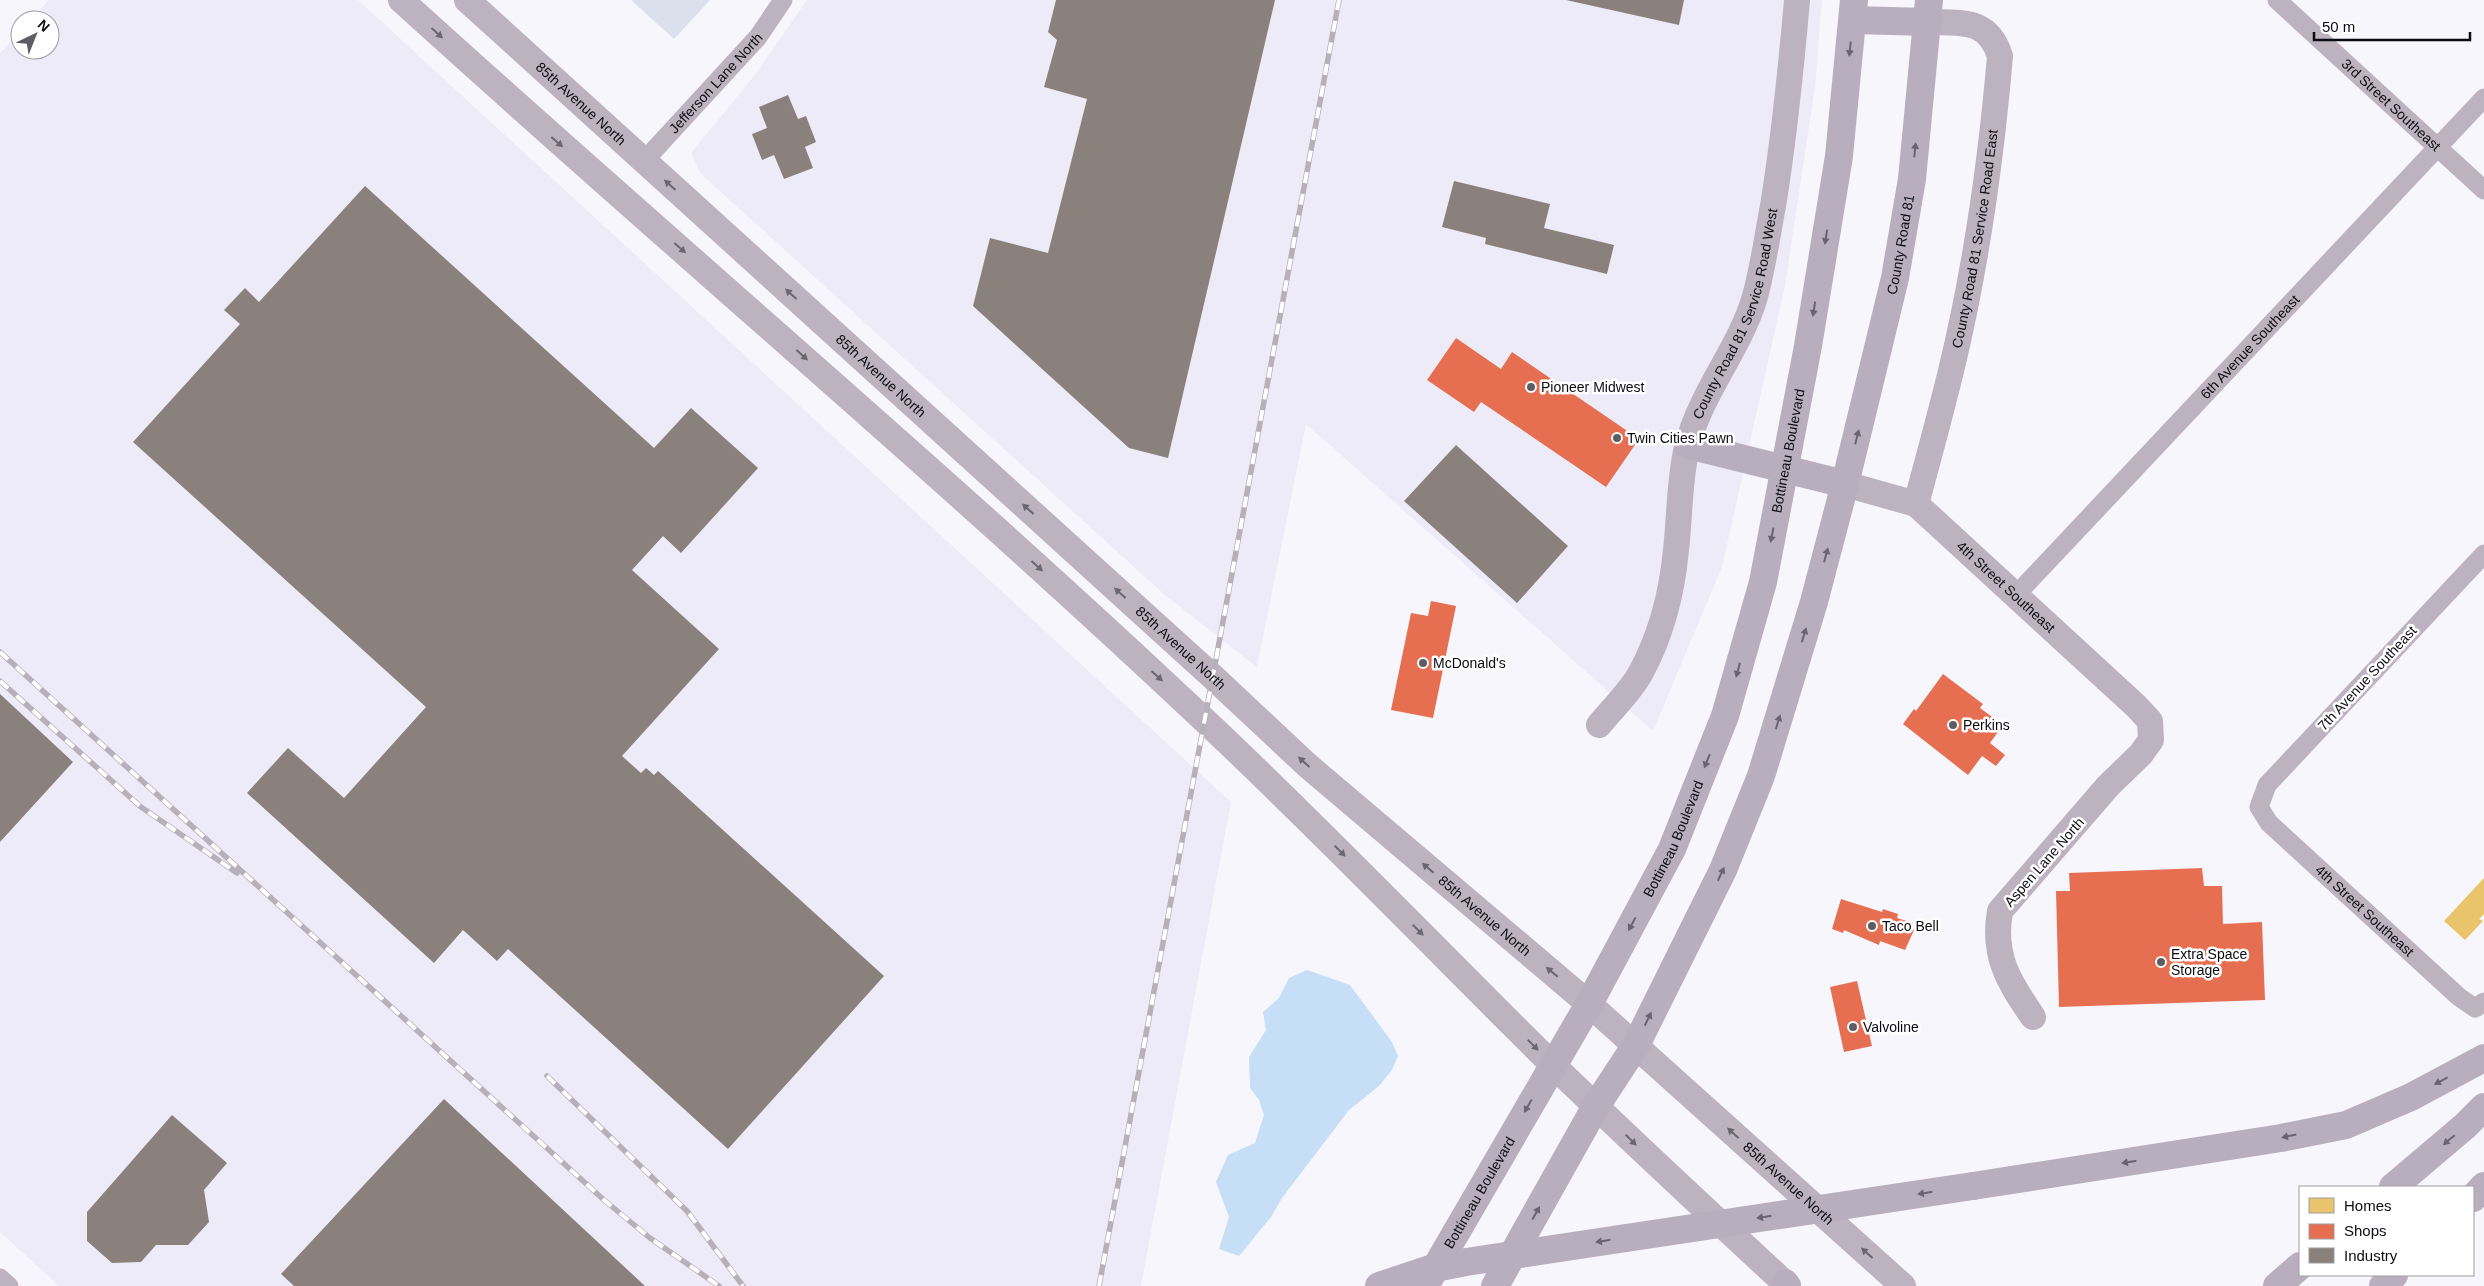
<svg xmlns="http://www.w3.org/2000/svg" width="2484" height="1286" font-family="Helvetica,sans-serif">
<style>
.built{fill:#eeebf8}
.water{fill:#c6def6}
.homes{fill:#e9c46a}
.shops{fill:#e76f51}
.industry{fill:#8a817c}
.building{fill:#dcdfec}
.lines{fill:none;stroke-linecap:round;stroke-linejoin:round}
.street{stroke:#bdb3c0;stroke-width:19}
.secondary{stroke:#bcb2c0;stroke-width:26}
.highway{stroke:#b9aebe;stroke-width:28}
.rail-casing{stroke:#b6b0ba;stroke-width:5.5}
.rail{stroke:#fff;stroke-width:4;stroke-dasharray:11;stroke-linecap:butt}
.highway-bridge{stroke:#b9aebe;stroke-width:28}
.oneway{fill:#6c6671}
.oneway2{fill:#6b6470}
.poi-dot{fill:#5e5d63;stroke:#fff;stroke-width:2}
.labels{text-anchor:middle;stroke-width:5;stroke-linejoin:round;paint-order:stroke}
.street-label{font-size:14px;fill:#0b0a11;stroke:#fff}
.poi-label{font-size:14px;fill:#0b0a11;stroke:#fff;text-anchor:start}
</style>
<rect width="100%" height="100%" fill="#f7f6fc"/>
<path class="built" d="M49 0H358L1231 802 1141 1286H59L0 1232V53L20 32V50H50V20H31Z
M807 0H1822L1815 87 1785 286 1722 567 1653 731 1306 424 1257 667 1166 596 701 174 691 153 754 76Z"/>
<path class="water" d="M1307 970 1350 985 1392 1042 1398 1056 1392 1070 1379 1086 1349 1110 1282 1198 1271 1217 1239 1256 1219 1249 1229 1217 1216 1182 1228 1155 1255 1143 1264 1115 1259 1100 1250 1088 1249 1057 1266 1030 1263 1012 1279 998 1289 978Z"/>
<path class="homes" d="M2484 878V914L2479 919 2483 921 2465 940 2444 921Z"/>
<path class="shops" d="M1456 338 1501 369 1512 352 1639 439 1606 487 1481 402 1474 412 1427 380Z
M1431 601 1456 606 1433 718 1391 710 1411 613 1428 616Z
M1943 674 1983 704 1980 708 2003 725 1990 743 2005 755 1996 766 1982 756 1968 775 1903 724 1914 709 1916 711Z
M2202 868 2204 886H2222L2223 924 2262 922 2265 1000 2059 1007 2056 891H2070L2069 873Z
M1841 899 1882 912 1883 909 1898 914 1897 918 1913 923 1911 928 1914 930 1905 950 1880 941 1879 945 1844 930 1843 933 1832 929Z
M1857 981 1872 1046 1844 1052 1830 987Z"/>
<path class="industry" d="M1056 0H1275L1168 458 1129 448 973 306 990 238 1048 253 1087 99 1044 87 1057 40 1048 32Z
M1566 0H1684L1679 25Z
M788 95 798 119 806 116 816 142 805 147 813 168 784 179 774 155 762 160 752 134 767 128 759 107Z
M1454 181 1550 204 1544 228 1614 245 1607 274 1485 244 1486 238 1442 227Z
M365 186 654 448 691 408 758 468 681 553 663 536 632 570 719 649 622 756 641 773 646 768 654 775 658 771 884 976 728 1149 508 949 497 961 463 930 434 963 247 793 288 748 344 798 426 707 133 442 240 324 224 310 245 288 259 302Z
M1456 445 1568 546 1517 603 1404 501Z
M0 694 73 762 0 842Z
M444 1099 645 1286H294L281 1274Z
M172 1115 227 1163 204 1190 209 1222 188 1245H156L141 1262 112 1263 87 1241V1212Z"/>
<path class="building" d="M631 0H710L674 39Z"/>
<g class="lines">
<g class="street">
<path id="s1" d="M2277 0 2484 190"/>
<path id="s2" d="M644 161 758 37 783 0"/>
<path id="s3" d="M2484 554 2267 785 2259 807 2269 823 2459 997 2475 1008 2484 1002"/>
<path id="s4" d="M2016 595 2484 98"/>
<path d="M0 1278 9 1286"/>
</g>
<g class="secondary">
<path d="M401 0C666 241 940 471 1201 717 1322 830 1435 949 1553 1065 1630 1140 1709 1213 1788 1286"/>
<path id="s5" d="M467 0 1213 677 1307 765 1589 1004 1903 1286"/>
<path id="s6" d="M1845 484 1916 504 2136 706 2150 721 2151 740 2141 754 2108 786 2000 911C1992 956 2009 982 2033 1017"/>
<path id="s7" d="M1916 504C1928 460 1940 416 1951 371 1976 268 1991 161 2000 56 1988 18 1962 23 1928 22"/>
<path id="s8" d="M1599 725C1612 709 1630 692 1640 674 1661 636 1672 593 1676 550 1680 515 1679 481 1687 447 1700 394 1738 351 1754 300 1763 269 1767 237 1773 206 1784 138 1791 69 1797 0"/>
</g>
<g class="highway">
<path d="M1853 20 1928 22"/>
<path d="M1688 445 1845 484"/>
<path d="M1973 1186 2281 1138 2346 1125 2411 1097 2484 1058"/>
<path d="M2393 1187 2465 1126 2484 1107"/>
<path d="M2473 1198 2484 1186"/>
<path d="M1785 1283 1787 1286"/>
<path id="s9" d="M1425 1286 1589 1004 1672 849 1725 716 1763 582 1808 346 1839 156 1854 0"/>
<path id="s10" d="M1495 1286 1596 1106 1636 1045 1723 870 1761 776 1814 602 1845 484 1895 278 1912 179 1929 0"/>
<path d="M2277 1286 2300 1266"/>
<path d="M2383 1286 2394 1275"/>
</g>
<defs>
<path id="rail" d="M0 652 604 1200 650 1238 719 1286
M0 681 141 807 237 873
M547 1076 687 1211 743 1286
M1099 1286 1339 0"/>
</defs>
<use href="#rail" class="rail-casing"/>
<use href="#rail" class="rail"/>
<path class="highway-bridge" d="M1379 1286 1430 1269 1466 1262 1973 1186"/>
</g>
<defs><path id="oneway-solid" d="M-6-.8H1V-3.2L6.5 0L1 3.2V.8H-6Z" transform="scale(1.25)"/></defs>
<g class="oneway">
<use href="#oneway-solid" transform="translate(437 33) rotate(42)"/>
<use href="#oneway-solid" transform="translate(557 142) rotate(41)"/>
<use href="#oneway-solid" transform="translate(670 185) rotate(-138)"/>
<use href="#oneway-solid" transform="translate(680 248) rotate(41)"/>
<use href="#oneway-solid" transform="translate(791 294) rotate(-138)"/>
<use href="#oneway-solid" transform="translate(802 355) rotate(42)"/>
<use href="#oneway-solid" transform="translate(1028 509) rotate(-138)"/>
<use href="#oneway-solid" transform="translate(1037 566) rotate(42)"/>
<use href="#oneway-solid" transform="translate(1120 593) rotate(-138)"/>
<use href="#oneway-solid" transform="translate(1157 676) rotate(42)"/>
<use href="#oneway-solid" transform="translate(1304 762) rotate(-137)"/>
<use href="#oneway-solid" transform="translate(1340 851) rotate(45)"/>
<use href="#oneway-solid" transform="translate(1428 868) rotate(-140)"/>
<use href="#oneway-solid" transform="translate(1418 930) rotate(45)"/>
<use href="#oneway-solid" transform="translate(1552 972) rotate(-140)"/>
<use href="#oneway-solid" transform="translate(1533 1045) rotate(45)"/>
<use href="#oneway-solid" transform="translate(1733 1133) rotate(-138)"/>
<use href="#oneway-solid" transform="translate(1631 1140) rotate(45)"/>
<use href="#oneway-solid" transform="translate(1867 1253) rotate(-138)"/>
</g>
<g class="oneway2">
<use href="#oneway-solid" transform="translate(1850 49) rotate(96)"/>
<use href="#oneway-solid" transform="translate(1915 150) rotate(-84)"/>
<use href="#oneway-solid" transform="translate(1826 237) rotate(99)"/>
<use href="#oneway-solid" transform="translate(1814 309) rotate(99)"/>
<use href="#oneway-solid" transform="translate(1857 437) rotate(-76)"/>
<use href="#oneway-solid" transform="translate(1772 535) rotate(101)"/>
<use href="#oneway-solid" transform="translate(1826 555) rotate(-75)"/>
<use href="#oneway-solid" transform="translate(1804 635) rotate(-73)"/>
<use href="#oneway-solid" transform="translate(1738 670) rotate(105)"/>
<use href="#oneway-solid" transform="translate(1778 722) rotate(-73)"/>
<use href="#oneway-solid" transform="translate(1707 761) rotate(112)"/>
<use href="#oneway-solid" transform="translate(1721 874) rotate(-65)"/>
<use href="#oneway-solid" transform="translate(1632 924) rotate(118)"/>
<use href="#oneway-solid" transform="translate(1648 1019) rotate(-64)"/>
<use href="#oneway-solid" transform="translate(2441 1081) rotate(152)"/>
<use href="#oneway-solid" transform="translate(1528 1106) rotate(120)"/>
<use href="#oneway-solid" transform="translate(2289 1136) rotate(168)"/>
<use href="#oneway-solid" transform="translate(2449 1140) rotate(140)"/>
<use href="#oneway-solid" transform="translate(2129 1162) rotate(171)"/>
<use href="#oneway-solid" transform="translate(1925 1193) rotate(171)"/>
<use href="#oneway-solid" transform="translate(1536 1213) rotate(-61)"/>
<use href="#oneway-solid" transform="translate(1764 1217) rotate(171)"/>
<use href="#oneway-solid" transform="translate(1603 1241) rotate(171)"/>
</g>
<g class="poi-dot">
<circle cx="1531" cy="387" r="5"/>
<circle cx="1617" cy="438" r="5"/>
<circle cx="1423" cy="663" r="5"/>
<circle cx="1953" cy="725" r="5"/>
<circle cx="1872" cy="926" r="5"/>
<circle cx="2161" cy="962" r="5"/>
<circle cx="1853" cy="1027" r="5"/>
</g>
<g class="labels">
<g class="street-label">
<text dy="5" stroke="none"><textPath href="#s2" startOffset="106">Jefferson Lane North</textPath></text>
<text dy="5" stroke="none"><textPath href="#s5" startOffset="154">85th Avenue North</textPath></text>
<text dy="5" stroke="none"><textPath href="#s1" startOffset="155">3rd Street Southeast</textPath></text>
<text dy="5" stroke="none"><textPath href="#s7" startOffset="272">County Road 81 Service Road East</textPath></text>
<text dy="5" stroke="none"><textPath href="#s10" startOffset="1126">County Road 81</textPath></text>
<text dy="5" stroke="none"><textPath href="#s8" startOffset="442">County Road 81 Service Road West</textPath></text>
<text dy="5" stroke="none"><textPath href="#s4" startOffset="341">6th Avenue Southeast</textPath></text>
<text dy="5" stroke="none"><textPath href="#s5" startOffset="559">85th Avenue North</textPath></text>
<text dy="5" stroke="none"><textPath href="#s9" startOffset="918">Bottineau Boulevard</textPath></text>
<text dy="5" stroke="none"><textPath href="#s6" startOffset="196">4th Street Southeast</textPath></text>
<text dy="5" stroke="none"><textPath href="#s5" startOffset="964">85th Avenue North</textPath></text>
<text transform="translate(2367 678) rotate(-47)" y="5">7th Avenue Southeast</text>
<text dy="5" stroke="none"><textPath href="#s9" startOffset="512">Bottineau Boulevard</textPath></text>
<text transform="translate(2044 862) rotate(-49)" y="5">Aspen Lane North</text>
<text dy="5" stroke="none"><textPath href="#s3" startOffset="489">4th Street Southeast</textPath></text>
<text dy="5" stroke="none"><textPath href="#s5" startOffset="1369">85th Avenue North</textPath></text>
<text dy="5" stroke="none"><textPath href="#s5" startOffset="1774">85th Avenue North</textPath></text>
<text dy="5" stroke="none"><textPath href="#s9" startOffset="108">Bottineau Boulevard</textPath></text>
</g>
<g class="poi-label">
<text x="1541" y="392">Pioneer Midwest</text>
<text x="1627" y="443">Twin Cities Pawn</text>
<text x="1433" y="668">McDonald's</text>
<text x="1963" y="730">Perkins</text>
<text x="1882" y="931">Taco Bell</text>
<text x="2171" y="959">Extra Space<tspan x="2171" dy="16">Storage</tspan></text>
<text x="1863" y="1032">Valvoline</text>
</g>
</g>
<rect x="2299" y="1186" width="175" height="90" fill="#ffffff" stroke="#9d9da0"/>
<rect x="2309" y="1198" width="25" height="15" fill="#e9c46a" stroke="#9d9da0"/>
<text x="2344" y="1211" font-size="15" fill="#0b0a11">Homes</text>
<rect x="2309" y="1224" width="25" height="15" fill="#e76f51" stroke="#9d9da0"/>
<text x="2344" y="1236" font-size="15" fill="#0b0a11">Shops</text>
<rect x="2309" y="1248" width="25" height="15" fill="#8a817c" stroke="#9d9da0"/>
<text x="2344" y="1261" font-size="15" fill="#0b0a11">Industry</text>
<g transform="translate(35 35) rotate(43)"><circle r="24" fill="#ffffff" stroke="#9d9da0"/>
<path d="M0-4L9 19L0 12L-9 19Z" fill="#5e5d63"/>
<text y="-8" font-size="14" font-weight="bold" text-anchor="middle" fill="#0b0a11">N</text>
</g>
<path d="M2314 32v8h156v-8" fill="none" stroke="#0b0a11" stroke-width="2.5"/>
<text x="2322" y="32" font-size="15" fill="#0b0a11" stroke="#ffffff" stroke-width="4" paint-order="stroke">50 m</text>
</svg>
